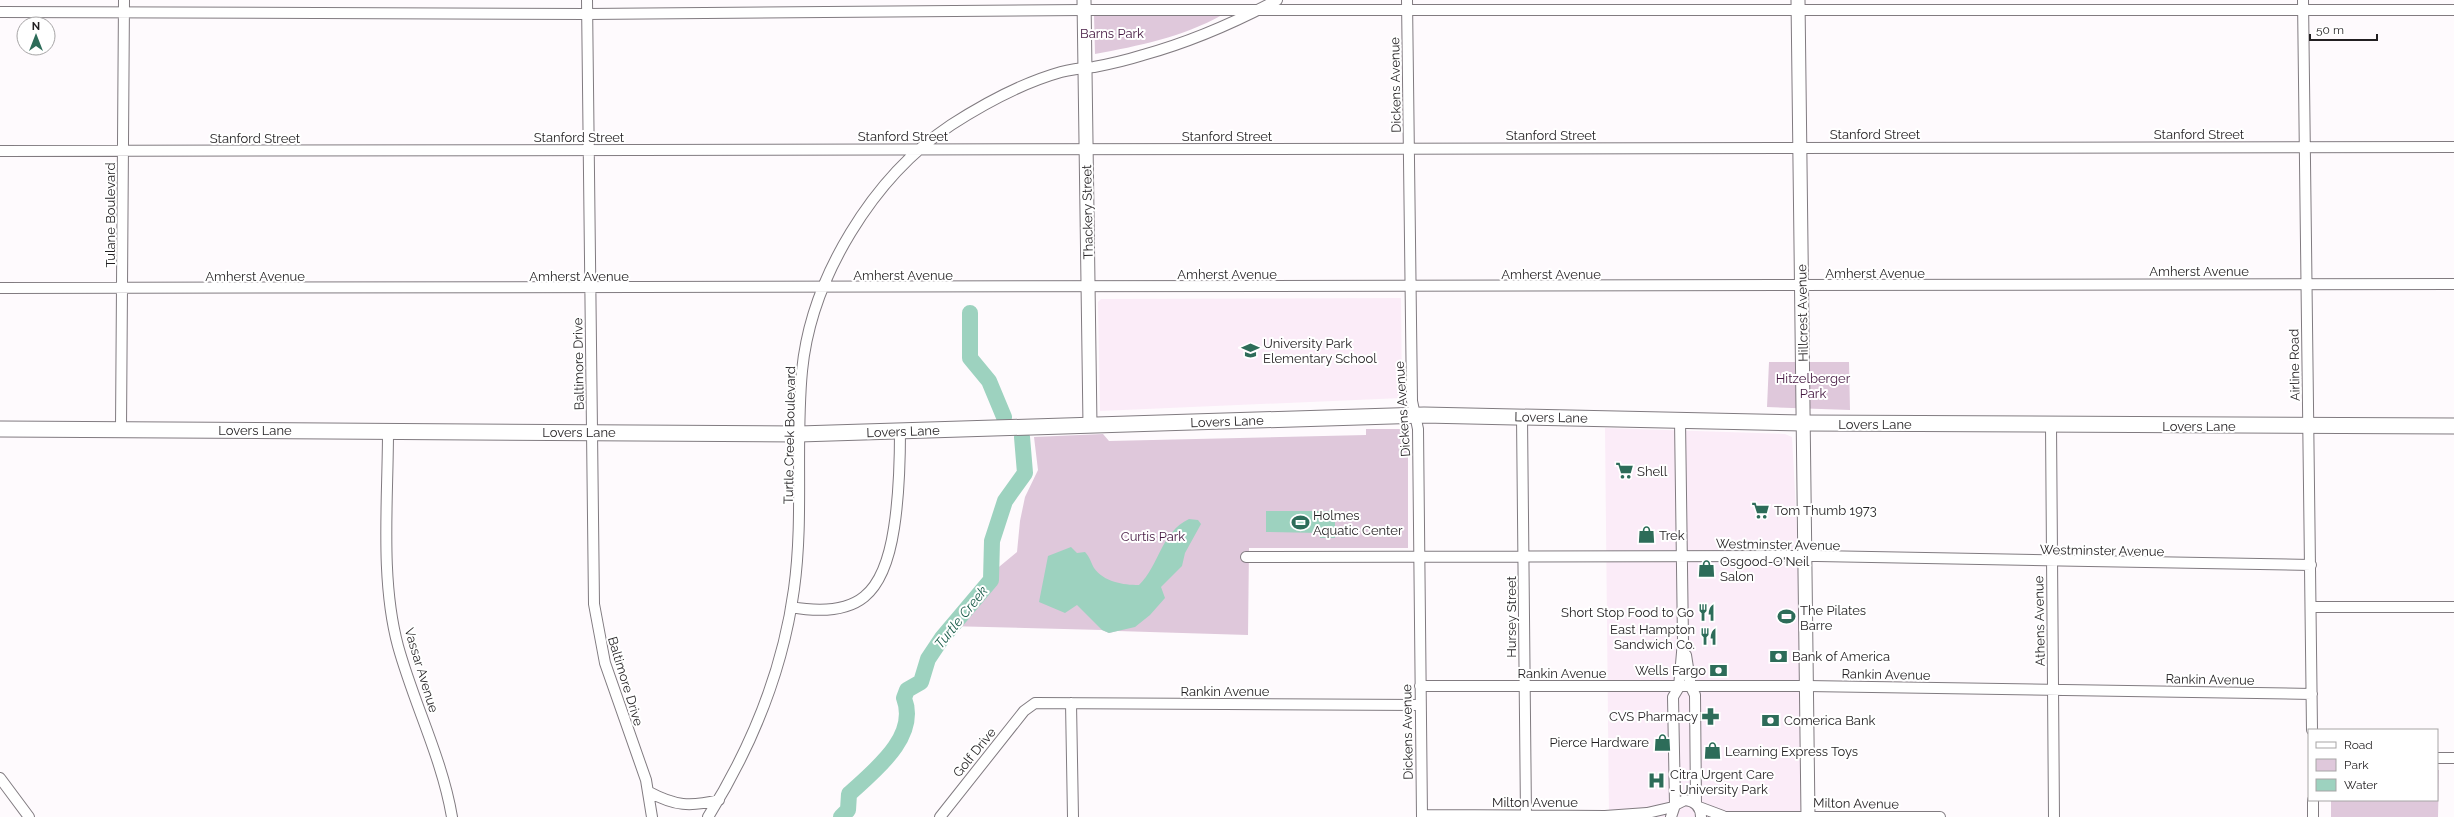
<svg xmlns="http://www.w3.org/2000/svg" width="2454" height="817" font-family="Raleway,sans-serif">
<style>
.built{fill:#fbecf8}
.green{fill:#dfc8db}
.water{fill:#9dd2bf}
.lines{fill:none;stroke-linecap:round;stroke-linejoin:round}
.river{stroke:#9dd2bf;stroke-width:16}
.minor-casing{stroke:#817b80;stroke-width:12}
.tertiary-casing{stroke:#817b80;stroke-width:15}
.secondary-casing{stroke:#817b80;stroke-width:17}
.minor{stroke:#fff;stroke-width:10}
.tertiary{stroke:#fff;stroke-width:13}
.secondary{stroke:#fff;stroke-width:15}
.labels{text-anchor:middle;stroke-width:4;stroke-linejoin:round;paint-order:stroke}
.park-label{font-size:13px;fill:#451841;stroke:#fff}
.street-label{font-size:13px;fill:#221f21;stroke:#fff}
.poi-label{font-size:13px;fill:#221f21;stroke:#fff;text-anchor:start}
.water-label{font-size:14px;font-style:italic;fill:#195b49;stroke:#fff}
</style>
<rect width="100%" height="100%" fill="#fefafd"/>
<path class="built" d="M1401 298 1402 398 1100 411 1098 302 1101 299Z
M1605 428 1785 434 1792 437 1798 547 1801 817H1609Z"/>
<path class="green" d="M1094 15H1222C1183 37 1138 46 1095 54Z
M1769 362H1849L1850 410 1767 407Z
M1366 429H1408V548H1249L1248 635 1117 631 1109 633 1102 630 946 626 982 581 1017 552 1020 521 1025 497 1038 470 1034 437 1103 434 1109 441 1366 435Z
M2437 770H2439L2438 817H2331V800H2437Z"/>
<path class="water" d="M1266 511H1335V538H1320L1319 533 1266 532Z
M1189 519 1198 520 1201 524 1185 553 1182 566 1161 587 1165 598 1150 615 1135 627 1109 633 1102 630 1077 605 1065 613 1039 602 1048 556 1071 547 1077 553 1085 552C1090 557 1091 563 1094 568 1104 582 1123 585 1139 585 1159 566 1161 532 1189 519Z"/>
<g class="lines">
<path class="river" d="M970 313V358L989 381 1004 417
M841 817 848 810 849 794C874 771 919 737 904 698L907 690 921 682 928 659 942 638 991 580 992 541 1005 501 1025 473 1022 437"/>
<defs>
<path id="minor" d="M587 0 594 604 605 663 646 780 652 817
M1407 0 1412 401 1418 429 1422 817
M2303 0 2312 730
M0 12 587 14 1084 10H2454
M0 151 2454 147
M0 288 2454 284
M1522 417 1526 817
M2051 425 2054 817
M121 429 124 0
M388 431C388 500 380 579 398 646 414 704 442 758 452 817
M1246 557 1817 556 2311 565
M791 607C859 619 884 594 894 528 899 496 900 463 900 431
M2312 607H2454
M1686 655 1691 687 1695 695 1696 804
M1420 686H1807L2312 694
M1071 703 1073 817
M2437 758H2454
M0 778 29 817
M649 792C675 806 690 807 719 800
M2313 800V817
M1675 805 1673 697 1679 687 1683 641 1680 420
M1699 807 1723 816
M1422 815 1605 816 1647 813 1673 807
M708 817C751 748 783 670 794 589 804 517 795 444 802 371 811 278 873 177 951 125 985 103 1022 83 1061 72 1072 69 1083 68 1094 67 1110 64 1127 60 1143 55 1190 42 1234 23 1277 0
M940 817 1024 711 1035 703 1420 705
M1671 817 1675 805 1685 800C1695 801 1701 807 1701 817
M1719 817H1940"/>
<path id="tertiary" d="M1084 0 1090 425
M1798 0 1808 817"/>
<path id="secondary" d="M0 429 799 434 1424 415 1803 423 2454 426"/>
</defs>
<use href="#minor" class="minor-casing"/>
<use href="#tertiary" class="tertiary-casing"/>
<use href="#secondary" class="secondary-casing"/>
<use href="#minor" class="minor"/>
<use href="#tertiary" class="tertiary"/>
<use href="#secondary" class="secondary"/>
</g>
<defs>
<symbol id="school-bare" viewBox="-9 -9 18 18"><path d="M0-5L7-2L0 1L-7-2ZM-4 1L0 2.5L4 1V4Q0 6-4 4Z" fill="#2d6c59" stroke="#fff" stroke-width="2.5" paint-order="stroke"/></symbol>
<symbol id="supermarket-bare" viewBox="-9 -9 18 18"><path d="M-6-5.5h2.5l.6 2H6L4.5 2H-2.5L-4.4-4H-6ZM-1.5 3.2a1.3 1.3 0 1 0 .1 0ZM3 3.2a1.3 1.3 0 1 0 .1 0Z" fill="#2d6c59" stroke="#fff" stroke-width="2.5" paint-order="stroke"/></symbol>
<symbol id="stadium-bare" viewBox="-9 -9 18 18"><path d="M0-5a6.5 5 0 1 0 0 10a6.5 5 0 1 0 0-10ZM-3.5-1.8h7v3.6h-7Z" fill="#2d6c59" stroke="#fff" stroke-width="2.5" paint-order="stroke"/></symbol>
<symbol id="shop-bare" viewBox="-9 -9 18 18"><path d="M-5-2.5h2.3a2.7 3.5 0 0 1 5.4 0H5L5.5 6h-11ZM-1.5-2.5h3a1.5 2.3 0 0 0-3 0Z" fill="#2d6c59" stroke="#fff" stroke-width="2.5" paint-order="stroke"/></symbol>
<symbol id="restaurant-bare" viewBox="-9 -9 18 18"><path d="M-5-6h1v4h1v-4h1v4h1v-4h1v5L-1.5 .5V6h-2V.5L-5-1ZM5-6V6H3V1.5H1.5Q1.5-4 5-6Z" fill="#2d6c59" stroke="#fff" stroke-width="2.5" paint-order="stroke"/></symbol>
<symbol id="bank-bare" viewBox="-9 -9 18 18"><path d="M-6-4H6V4H-6ZM0-2.3a2.3 2.3 0 1 0 0 4.6a2.3 2.3 0 1 0 0-4.6Z" fill="#2d6c59" stroke="#fff" stroke-width="2.5" paint-order="stroke"/></symbol>
<symbol id="pharmacy-bare" viewBox="-9 -9 18 18"><path d="M-2-6h4v4h4v4h-4v4h-4v-4h-4v-4h4Z" fill="#2d6c59" stroke="#fff" stroke-width="2.5" paint-order="stroke"/></symbol>
<symbol id="hospital-bare" viewBox="-9 -9 18 18"><path d="M-5-5h3v3.5h4V-5h3V5h-3V1.5h-4V5h-3Z" fill="#2d6c59" stroke="#fff" stroke-width="2.5" paint-order="stroke"/></symbol>
</defs>
<g fill-rule="evenodd">
<use href="#school-bare" x="1238" y="338" width="25" height="25"/>
<use href="#supermarket-bare" x="1612" y="458" width="25" height="25"/>
<use href="#supermarket-bare" x="1748" y="498" width="25" height="25"/>
<use href="#stadium-bare" x="1288" y="510" width="25" height="25"/>
<use href="#shop-bare" x="1634" y="522" width="25" height="25"/>
<use href="#shop-bare" x="1694" y="556" width="25" height="25"/>
<use href="#restaurant-bare" x="1694" y="600" width="25" height="25"/>
<use href="#stadium-bare" x="1774" y="604" width="25" height="25"/>
<use href="#restaurant-bare" x="1696" y="624" width="25" height="25"/>
<use href="#bank-bare" x="1766" y="644" width="25" height="25"/>
<use href="#bank-bare" x="1706" y="658" width="25" height="25"/>
<use href="#pharmacy-bare" x="1698" y="704" width="25" height="25"/>
<use href="#bank-bare" x="1758" y="708" width="25" height="25"/>
<use href="#shop-bare" x="1650" y="730" width="25" height="25"/>
<use href="#shop-bare" x="1700" y="738" width="25" height="25"/>
<use href="#hospital-bare" x="1644" y="768" width="25" height="25"/>
</g>
<g class="labels">
<g class="park-label">
<text x="1112" y="38">Barns Park</text>
<text x="1813" y="383">Hitzelberger<tspan x="1813" dy="15">Park</tspan></text>
<text x="1153" y="541">Curtis Park</text>
</g>
<g class="street-label">
<text transform="translate(1395 85) rotate(-91)" y="5">Dickens Avenue</text>
<text x="1875" y="139">Stanford Street</text>
<text x="2199" y="139">Stanford Street</text>
<text x="1551" y="140">Stanford Street</text>
<text x="903" y="141">Stanford Street</text>
<text x="1227" y="141">Stanford Street</text>
<text x="579" y="142">Stanford Street</text>
<text x="255" y="143">Stanford Street</text>
<text transform="translate(1087 212) rotate(-91)" y="5">Thackery Street</text>
<text transform="translate(110 215) rotate(-90)" y="5">Tulane Boulevard</text>
<text x="2199" y="276">Amherst Avenue</text>
<text x="1875" y="278">Amherst Avenue</text>
<text x="1227" y="279">Amherst Avenue</text>
<text x="1551" y="279">Amherst Avenue</text>
<text x="903" y="280">Amherst Avenue</text>
<text x="255" y="281">Amherst Avenue</text>
<text x="579" y="281">Amherst Avenue</text>
<text transform="translate(1802 313) rotate(-91)" y="5">Hillcrest Avenue</text>
<text transform="translate(578 364) rotate(-91)" y="5">Baltimore Drive</text>
<text transform="translate(2294 365) rotate(-91)" y="5">Airline Road</text>
<text transform="translate(1402 409) rotate(-94)" y="5">Dickens Avenue</text>
<text transform="translate(1551 417) rotate(1)" y="5">Lovers Lane</text>
<text transform="translate(1227 421) rotate(-2)" y="5">Lovers Lane</text>
<text x="1875" y="429">Lovers Lane</text>
<text x="2199" y="431">Lovers Lane</text>
<text x="255" y="435">Lovers Lane</text>
<text transform="translate(903 431) rotate(-2)" y="5">Lovers Lane</text>
<text x="579" y="437">Lovers Lane</text>
<text transform="translate(789 435) rotate(-89)" y="5">Turtle Creek Boulevard</text>
<text transform="translate(1778 544) rotate(1)" y="5">Westminster Avenue</text>
<text transform="translate(2102 550) rotate(1)" y="5">Westminster Avenue</text>
<text transform="translate(1511 617) rotate(-90)" y="5">Hursey Street</text>
<text transform="translate(2039 621) rotate(-91)" y="5">Athens Avenue</text>
<text transform="translate(422 670) rotate(73)" y="5">Vassar Avenue</text>
<text x="1562" y="678">Rankin Avenue</text>
<text transform="translate(1886 674) rotate(1)" y="5">Rankin Avenue</text>
<text transform="translate(2210 679) rotate(1)" y="5">Rankin Avenue</text>
<text transform="translate(626 681) rotate(73)" y="5">Baltimore Drive</text>
<text x="1225" y="696">Rankin Avenue</text>
<text transform="translate(1407 732) rotate(-91)" y="5">Dickens Avenue</text>
<text transform="translate(974 752) rotate(-51)" y="5">Golf Drive</text>
<text x="1535" y="807">Milton Avenue</text>
<text transform="translate(1856 803) rotate(1)" y="5">Milton Avenue</text>
</g>
<g class="poi-label">
<text x="1263" y="348">University Park<tspan x="1263" dy="15">Elementary School</tspan></text>
<text x="1637" y="476">Shell</text>
<text x="1774" y="515">Tom Thumb 1973</text>
<text x="1313" y="520">Holmes<tspan x="1313" dy="15">Aquatic Center</tspan></text>
<text x="1659" y="540">Trek</text>
<text x="1720" y="566">Osgood-O'Neil<tspan x="1720" dy="15">Salon</tspan></text>
<text x="1800" y="615">The Pilates<tspan x="1800" dy="15">Barre</tspan></text>
<text x="1694" y="617" text-anchor="end">Short Stop Food to Go</text>
<text x="1695" y="634" text-anchor="end">East Hampton<tspan x="1695" dy="15">Sandwich Co.</tspan></text>
<text x="1792" y="661">Bank of America</text>
<text x="1706" y="675" text-anchor="end">Wells Fargo</text>
<text x="1698" y="721" text-anchor="end">CVS Pharmacy</text>
<text x="1784" y="725">Comerica Bank</text>
<text x="1649" y="747" text-anchor="end">Pierce Hardware</text>
<text x="1725" y="756">Learning Express Toys</text>
<text x="1670" y="779">Citra Urgent Care<tspan x="1670" dy="15">- University Park</tspan></text>
</g>
<g class="water-label">
<text transform="translate(961 617) rotate(-51)" y="5">Turtle Creek</text>
</g>
</g>
<rect x="2308" y="729" width="130" height="72" fill="#ffffff" stroke="#a7a5a6"/>
<rect x="2316" y="742" width="20" height="6" fill="#ffffff" stroke="#a7a5a6"/>
<text x="2344" y="749" font-size="12" fill="#221f21">Road</text>
<rect x="2316" y="759" width="20" height="12" fill="#dfc8db" stroke="#a7a5a6"/>
<text x="2344" y="769" font-size="12" fill="#221f21">Park</text>
<rect x="2316" y="779" width="20" height="12" fill="#9dd2bf" stroke="#a7a5a6"/>
<text x="2344" y="789" font-size="12" fill="#221f21">Water</text>
<g transform="translate(36 36)"><circle r="19" fill="#ffffff" stroke="#a7a5a6"/>
<path d="M0-3L7 15L0 10L-7 15Z" fill="#2d6c59"/>
<text y="-6" font-size="11" font-weight="bold" text-anchor="middle" fill="#221f21">N</text>
</g>
<path d="M2310 34v6h67v-6" fill="none" stroke="#221f21" stroke-width="2"/>
<text x="2316" y="34" font-size="12" fill="#221f21" stroke="#ffffff" stroke-width="3" paint-order="stroke">50 m</text>
</svg>
